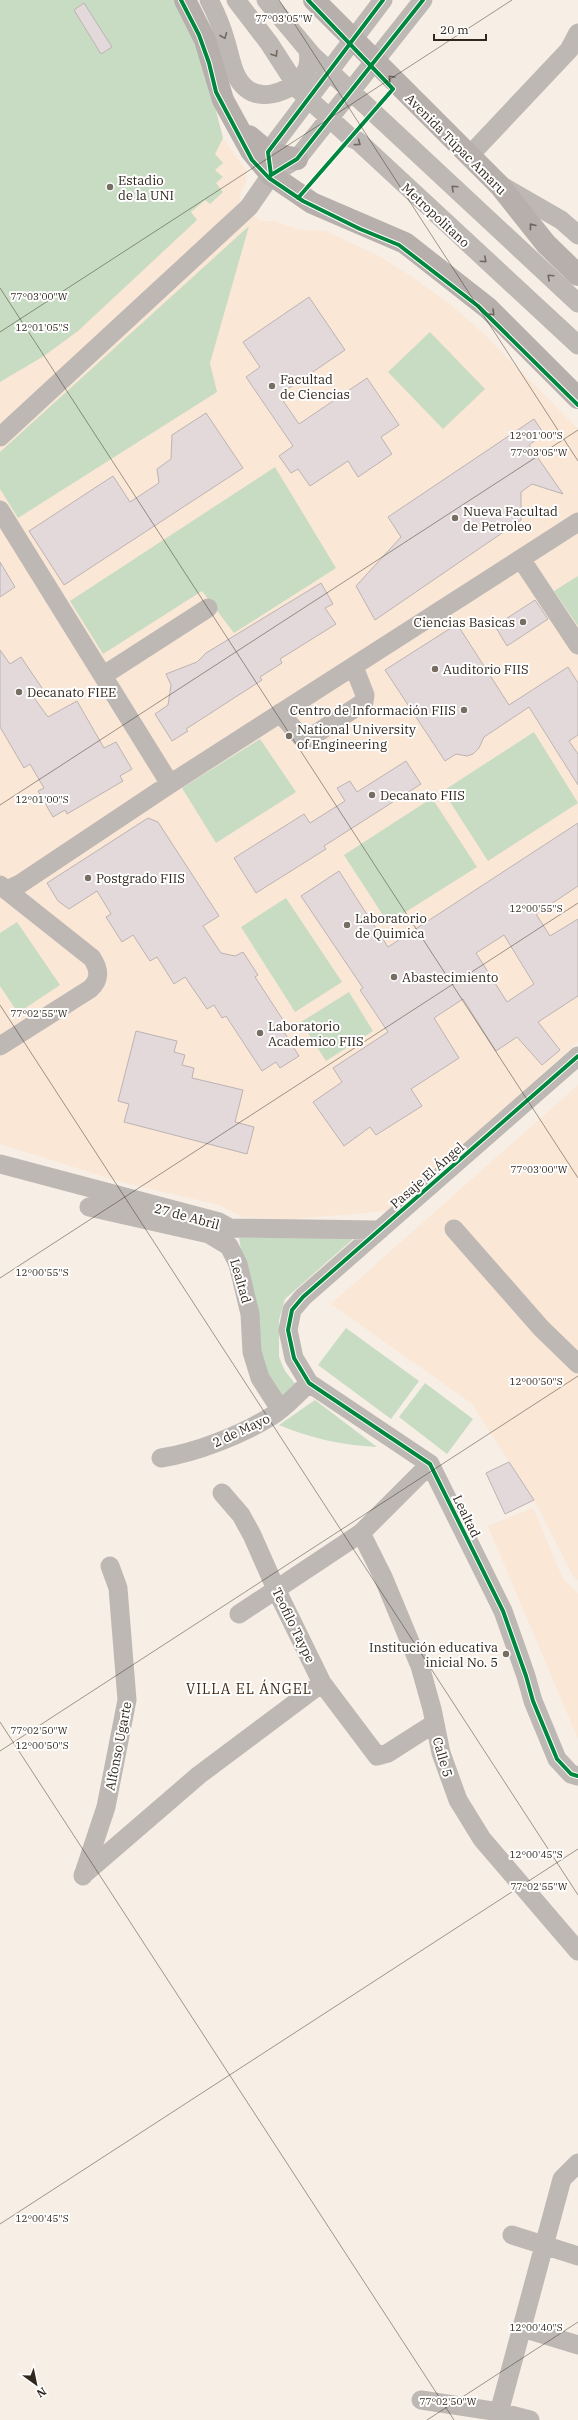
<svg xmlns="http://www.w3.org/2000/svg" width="578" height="2420" font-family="'IBM Plex Serif',serif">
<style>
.built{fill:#fae7d6}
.green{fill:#c8dcc3}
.building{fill:#e3d9da;stroke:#bcb3b3;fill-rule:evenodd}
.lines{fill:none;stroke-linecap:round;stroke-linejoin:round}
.minor{stroke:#beb8b5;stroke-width:19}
.major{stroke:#b7afac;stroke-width:22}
.cycleway-casing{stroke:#fefefe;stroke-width:6}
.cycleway{stroke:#00873e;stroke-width:4}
.oneway{stroke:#706861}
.oneway2{stroke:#6d645d}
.ticks{fill:none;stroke:#31271d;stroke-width:1;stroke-opacity:0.45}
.poi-dot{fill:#766d63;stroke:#fefefe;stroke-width:1.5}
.labels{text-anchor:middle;stroke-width:4;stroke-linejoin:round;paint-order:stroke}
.street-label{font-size:13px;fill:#31271d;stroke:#fefefe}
.poi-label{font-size:13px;fill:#31271d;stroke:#fefefe;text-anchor:start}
.neighbourhood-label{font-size:14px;letter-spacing:1px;fill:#412c16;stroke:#fefefe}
.ticks-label{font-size:10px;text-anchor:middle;fill:#31271d;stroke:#fefefe;stroke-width:4;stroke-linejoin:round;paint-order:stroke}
</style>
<rect width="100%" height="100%" fill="#f7eee5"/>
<path class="built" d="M0 0H174L193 32 203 60 223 138 246 170V182L239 197 260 221H274L300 230 326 231 379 256 412 277 451 305 484 334 578 429V1042L388 1211 291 1219 243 1217 219 1205 118 1181 0 1144Z
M578 1085V1580L573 1576 534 1500 471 1403 331 1304Z
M533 1508 563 1579 578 1593V1739L488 1526Z"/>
<path class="green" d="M0 0H174L193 32 203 60 223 138 215 154 223 163 215 170 223 177 216 183 223 192 210 204 205 200 191 212 197 220 78 331 44 356 0 382Z
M249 226 210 363 217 392 18 518 0 489V452Z
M430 332 485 389 443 429 388 372Z
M275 467 336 568 234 633 202 591 103 654 70 601Z
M578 576V626L554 591Z
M534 732 578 803 488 861 443 791Z
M260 739 296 792 216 843 182 788Z
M432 798 477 867 388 923 344 855Z
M286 898 342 982 295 1012 241 927Z
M17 922 60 985 18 1013 0 986V933Z
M349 992 373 1031 326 1061 301 1022Z
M348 1235 352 1240 285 1299 279 1320V1357L285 1371 297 1386 282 1399 260 1359 239 1238Z
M346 1328 419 1381 391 1419 318 1365Z
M425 1383 473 1419 447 1454 399 1417Z
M315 1400 377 1447C341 1445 313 1439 279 1425Z"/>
<path class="building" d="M84 3 112 47 101 54 74 10Z
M309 297 345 350 279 395 299 424 367 378 399 425 381 437 392 454 358 477 348 461 310 486 298 469 291 473 279 456 293 446 246 377 260 367 243 342Z
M206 413 243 468 64 585 29 531 113 476 130 502 159 483 157 469 171 459 172 435Z
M534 419 544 434 529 445 563 494 532 484 521 492V520L375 620 356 586 401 537 388 517Z
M0 562 15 587 0 597Z
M321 583 333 604 325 608 336 624 280 659 282 663 260 677 262 680 186 729 188 731 172 741 155 714 168 705 171 685 166 674 197 662 206 653Z
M535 600 548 619 507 646 495 626Z
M457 624 509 705 568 667 578 683V735L569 741 578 754V785L529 707 484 737 479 748 473 754 467 756 456 754 445 761 385 670Z
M0 650 10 664 21 657 42 688 32 695 48 717 77 701 104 748 116 742 132 769 120 776 123 781 67 814 65 810 53 817 38 791 44 788 30 764 24 768 0 727Z
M406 761 421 784 324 846 326 849 256 893 234 858 304 814 310 823 345 801 337 788 350 781 357 792Z
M148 818 158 822 219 916 203 926 221 953 235 956 243 952 258 975 255 977 289 1029 284 1032 299 1056 280 1068 276 1062 262 1071 226 1016 222 1018 214 1005 207 1009 185 977 174 984 157 957 150 961 133 935 122 942 106 917 111 914 97 891 69 909 58 901 47 883Z
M578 823V886L536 914 550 936 578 919V996L538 1022 560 1050 542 1065 517 1037 496 1051 463 999 434 1018 459 1058 411 1089 422 1106 376 1135 370 1127 344 1146 313 1102 342 1082 333 1068 388 1032 360 990 363 988 301 896 339 871 388 947ZM504 935 534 984 507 1002 476 953Z
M136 1031 177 1041 174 1052 185 1055 182 1065 194 1068 192 1078 243 1090 235 1122 254 1127 247 1154 124 1122 129 1104 118 1101Z
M509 1462 534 1500 505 1514 486 1473Z"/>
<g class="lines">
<path class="minor" d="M209 0C216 13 222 28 226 42 231 58 233 79 247 89 265 103 299 88 307 69 309 63 309 56 308 51
M236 0 269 43 300 91 351 138 358 141 578 345
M266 0 313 56 578 303
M469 156 569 50 578 33
M270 165 268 152 383 0
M502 186 561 220 578 235
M0 437 249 207 271 175 297 159 423 0
M0 510 170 784
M521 559 578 645
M104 675 208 608
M280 713 301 737 308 739 364 702 365 695 354 667
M0 885 92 958C99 969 101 979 90 989L0 1046
M7 890 20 884 170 784 578 522
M578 1056 303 1297 292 1310 288 1330 294 1358 309 1383 430 1464 503 1611 526 1676 533 1701 557 1759 571 1774 578 1776
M0 1164 219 1222 230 1228 380 1230
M89 1207 209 1234 229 1246 238 1264 250 1314 252 1352 260 1378 280 1409
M454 1229 541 1328 578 1364
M161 1458C195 1453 241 1435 270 1417 284 1409 297 1394 309 1383
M222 1493 241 1515 252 1535 276 1589 322 1683 377 1756 388 1753 435 1723
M361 1533 383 1577 420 1666 432 1709 441 1753 458 1800 482 1839 578 1951
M239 1614 361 1533 430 1464
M83 1875 199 1775 322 1683
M83 1876 106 1807 127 1700 118 1588 110 1566
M512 2235 578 2256
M522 2328 578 2345
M421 2400 499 2412 530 2420
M497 2420 562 2179 578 2163"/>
<path class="major" d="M185 0 205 40 223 100 251 151 271 175 312 203 405 243 488 308 578 398
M314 0 500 186 546 244 578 275
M249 136 268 152 297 159"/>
<defs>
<path id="cycleway" d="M181 0 199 35 209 63 216 92 252 160 269 178 303 201 360 229 399 245 478 306 578 405
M383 0 268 152 271 175 297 159 423 0
M298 198 393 89 308 0
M578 1056 303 1297 292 1310 288 1330 294 1358 309 1383 430 1464 503 1611 526 1676 533 1701 557 1759 571 1774 578 1776"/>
</defs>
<use href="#cycleway" class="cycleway-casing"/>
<use href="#cycleway" class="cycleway"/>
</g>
<defs><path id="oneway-chevron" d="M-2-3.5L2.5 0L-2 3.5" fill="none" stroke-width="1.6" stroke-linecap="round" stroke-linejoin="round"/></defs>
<g class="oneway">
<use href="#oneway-chevron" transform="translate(224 36) rotate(68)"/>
<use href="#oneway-chevron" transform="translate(275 54) rotate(58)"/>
<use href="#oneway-chevron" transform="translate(358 143) rotate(36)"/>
<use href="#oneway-chevron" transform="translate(454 188) rotate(-137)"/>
<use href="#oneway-chevron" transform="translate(484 260) rotate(42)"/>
<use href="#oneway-chevron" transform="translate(550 277) rotate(-137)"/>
</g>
<g class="oneway2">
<use href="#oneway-chevron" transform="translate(391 78) rotate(-135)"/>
<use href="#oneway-chevron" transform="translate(532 226) rotate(-128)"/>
<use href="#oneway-chevron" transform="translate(492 313) rotate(45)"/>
</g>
<path class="ticks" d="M279 0 578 461M0 288 578 1178M0 332 512 0M0 805 578 430M0 1005 578 1895M0 1278 578 903M0 1722 454 2420M0 1751 578 1376M0 2224 578 1849M427 2420 578 2322"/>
<g class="poi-dot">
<circle cx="110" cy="187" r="4"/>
<circle cx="272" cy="386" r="4"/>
<circle cx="455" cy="518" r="4"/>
<circle cx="523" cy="622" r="4"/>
<circle cx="435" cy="669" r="4"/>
<circle cx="19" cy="692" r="4"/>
<circle cx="464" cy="710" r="4"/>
<circle cx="289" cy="736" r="4"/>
<circle cx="372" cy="795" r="4"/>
<circle cx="88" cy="878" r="4"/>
<circle cx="347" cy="925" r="4"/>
<circle cx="394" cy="977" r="4"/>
<circle cx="260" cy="1033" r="4"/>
<circle cx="506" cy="1654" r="4"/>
</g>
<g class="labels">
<g class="street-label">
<text transform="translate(456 144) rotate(45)" y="5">Avenida Túpac Amaru</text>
<text transform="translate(436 215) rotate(43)" y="5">Metropolitano</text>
<text transform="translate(427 1175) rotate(-41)" y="5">Pasaje El Ángel</text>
<text transform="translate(187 1216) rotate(15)" y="5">27 de Abril</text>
<text transform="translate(241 1281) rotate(74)" y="5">Lealtad</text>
<text transform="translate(241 1430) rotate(-25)" y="5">2 de Mayo</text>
<text transform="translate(467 1516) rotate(64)" y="5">Lealtad</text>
<text transform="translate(294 1625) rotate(64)" y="5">Teofilo Taype</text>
<text transform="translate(118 1746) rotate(-79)" y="5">Alfonso Ugarte</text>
<text transform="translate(443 1757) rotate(74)" y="5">Calle 5</text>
</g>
<g class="poi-label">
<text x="118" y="185">Estadio<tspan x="118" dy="15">de la UNI</tspan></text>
<text x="280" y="384">Facultad<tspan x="280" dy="15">de Ciencias</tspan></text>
<text x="463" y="516">Nueva Facultad<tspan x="463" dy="15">de Petroleo</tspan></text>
<text x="515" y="627" text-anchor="end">Ciencias Basicas</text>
<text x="443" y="674">Auditorio FIIS</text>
<text x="27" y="697">Decanato FIEE</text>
<text x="456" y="715" text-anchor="end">Centro de Información FIIS</text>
<text x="297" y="734">National University<tspan x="297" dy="15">of Engineering</tspan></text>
<text x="380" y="800">Decanato FIIS</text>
<text x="96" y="883">Postgrado FIIS</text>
<text x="355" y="923">Laboratorio<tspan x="355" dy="15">de Quimica</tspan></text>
<text x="402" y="982">Abastecimiento</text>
<text x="268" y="1031">Laboratorio<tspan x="268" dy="15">Academico FIIS</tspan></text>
<text x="498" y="1652" text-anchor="end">Institución educativa<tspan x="498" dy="15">inicial No. 5</tspan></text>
</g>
<g class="neighbourhood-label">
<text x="249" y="1694">VILLA EL ÁNGEL</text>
</g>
</g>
<g class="ticks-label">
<text x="284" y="22">77°03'05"W</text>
<text x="39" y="300">77°03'00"W</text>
<text x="42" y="331">12°01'05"S</text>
<text x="536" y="439">12°01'00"S</text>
<text x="539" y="456">77°03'05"W</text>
<text x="42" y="803">12°01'00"S</text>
<text x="536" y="912">12°00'55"S</text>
<text x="39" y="1017">77°02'55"W</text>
<text x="539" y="1173">77°03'00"W</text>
<text x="42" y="1276">12°00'55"S</text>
<text x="536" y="1385">12°00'50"S</text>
<text x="39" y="1734">77°02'50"W</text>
<text x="42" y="1749">12°00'50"S</text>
<text x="536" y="1858">12°00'45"S</text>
<text x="539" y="1890">77°02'55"W</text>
<text x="42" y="2222">12°00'45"S</text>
<text x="536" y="2331">12°00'40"S</text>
<text x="448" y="2405">77°02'50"W</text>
</g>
<g transform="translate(36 2384) rotate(147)" stroke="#fefefe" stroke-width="3" paint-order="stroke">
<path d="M0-3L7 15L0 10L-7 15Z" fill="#31271d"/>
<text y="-6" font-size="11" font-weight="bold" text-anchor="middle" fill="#31271d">N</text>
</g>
<path d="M434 34v6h52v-6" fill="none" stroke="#31271d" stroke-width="2"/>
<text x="440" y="34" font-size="12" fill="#31271d" stroke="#fefefe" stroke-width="3" paint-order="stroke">20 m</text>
</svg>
